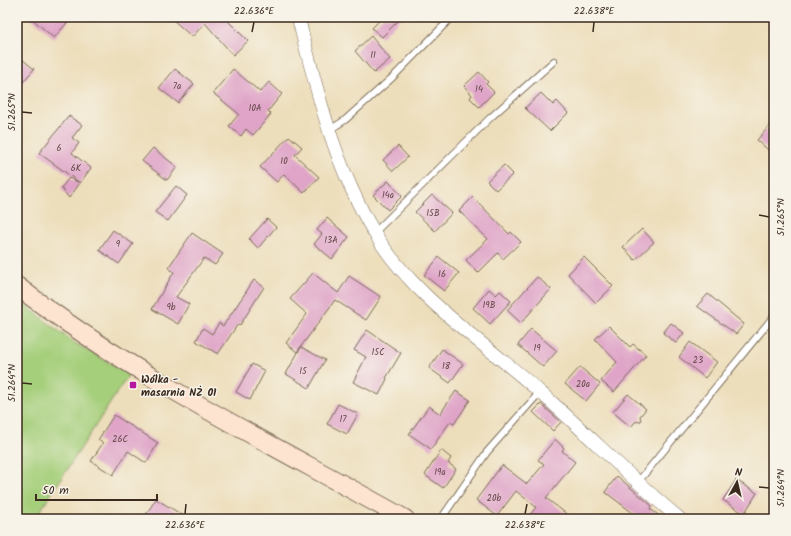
<svg xmlns="http://www.w3.org/2000/svg" width="791" height="536" font-family="Kalam,sans-serif">
<style>
.green{fill:#a6cf7b;stroke:#707c4c}
.building{fill:#dfa4c8}
.lines{fill:none;stroke-linecap:round;stroke-linejoin:round}
.lane-casing{stroke:#796955;stroke-width:8}
.street-casing{stroke:#796955;stroke-width:14}
.secondary-casing{stroke:#796955;stroke-width:20}
.lane{stroke:#fff;stroke-width:6}
.street{stroke:#fff;stroke-width:13}
.secondary{stroke:#fde4d1;stroke-width:18}
.ticks{fill:none;stroke:#3b2a1e;stroke-width:1.5}
.poi-dot{fill:#b5179e;stroke:#f7f3e8;stroke-width:1.5}
.labels{text-anchor:middle;stroke-width:3;stroke-linejoin:round;paint-order:stroke}
.number-label{font-size:9px;fill:#644848}
.poi-label{font-size:11px;font-weight:bold;fill:#3b2a1e;stroke:#f7f3e8;text-anchor:start}
.neatline{fill:none;stroke:#3b2a1e;stroke-width:1.5}
.ticks-label{font-size:10px;text-anchor:middle;fill:#3b2a1e}
</style>
<rect width="100%" height="100%" fill="#f7f3e8"/>
<filter id="ink" filterUnits="userSpaceOnUse"><feTurbulence type="fractalNoise" baseFrequency=".025" numOctaves="2"/><feDisplacementMap in="SourceGraphic" scale="8" xChannelSelector="R" yChannelSelector="G"/><feConvolveMatrix kernelMatrix="1 2 1 2 8 2 1 2 1" color-interpolation-filters="sRGB"/></filter>
<filter id="wash" filterUnits="userSpaceOnUse"><feTurbulence type="fractalNoise" baseFrequency=".012" numOctaves="4" result="noise"/><feDisplacementMap in="SourceGraphic" scale="16" xChannelSelector="R" yChannelSelector="G"/><feGaussianBlur stdDeviation="0.9" result="paint"/><feColorMatrix in="noise" values="0 0 0 0 0 0 0 0 0 0 0 0 0 0 0 0 0 1.4 0 .05"/><feComposite in="paint" operator="in"/></filter>
<g filter="url(#wash)">
<rect width="100%" height="100%" fill="#eddebb"/>
<path class="green" d="M17 299 73 342 129 374 35 519H17Z"/>
<g id="blocks">
<path class="building" d="M30 17H72L54 38Z
M170 17H224L248 41 233 55 205 23 192 37Z
M383 17H402L382 37 372 28Z
M371 36 390 59 374 73 355 51Z
M17 55 34 69 17 89Z
M175 69 194 84 178 103 159 88Z
M233 69 260 92 269 82 282 94 268 111 271 114 253 135 246 129 241 136 229 126 239 114 213 93Z
M479 72 488 82 486 84 494 92 479 107 470 98 472 95 464 86Z
M541 93 553 105 557 101 568 113 550 131 525 108Z
M69 116 82 125 72 138 79 143 72 153 91 168 80 183 39 153Z
M774 121V155L757 140Z
M289 136 302 147 295 155 319 177 304 193 284 174 277 182 260 167Z
M398 146 408 157 393 171 383 160Z
M153 148 177 167 167 180 142 161Z
M504 165 513 174 496 190 487 181Z
M69 178 80 183 69 198 61 188Z
M388 181 402 196 388 210 373 195Z
M176 186 187 195 168 221 155 212Z
M432 195 452 213 435 231 415 212Z
M473 197 509 234 511 232 521 242 503 259 498 253 478 273 466 260 488 239 459 211Z
M327 218 349 237 332 259 314 244 322 234 317 230Z
M267 219 276 227 258 248 249 239Z
M642 229 654 242 635 260 623 247Z
M113 230 133 244 119 264 99 250Z
M192 233 223 254 215 265 204 258 176 297 189 304 178 324 152 309 174 272 168 268Z
M439 257 459 273 444 291 424 275Z
M584 257 613 286 596 303 568 274Z
M313 273 338 293 349 276 381 297 366 320 335 300 297 352 286 343 307 314 290 299Z
M537 277 551 289 521 323 507 310Z
M254 280 264 287 240 325 238 324 218 354 196 341 203 328 212 334 219 323 223 326Z
M489 289 496 295 500 291 511 301 490 324 473 308Z
M708 294 744 324 736 334 697 306Z
M671 323 684 333 676 343 663 333Z
M609 326 630 347 633 344 646 355 614 392 601 381 617 362 595 339Z
M531 329 557 351 543 367 518 345Z
M367 330 401 353 386 378 387 379 379 395 353 382 366 357 354 350Z
M690 342 717 362 705 378 679 357Z
M301 347 325 360 309 388 286 374Z
M442 349 463 364 450 383 429 368Z
M252 364 265 371 250 400 236 392Z
M580 367 600 384 586 401 565 384Z
M456 391 470 400 454 424 450 422 431 449 409 434 429 406 440 414Z
M628 394 646 409 640 416 641 421 635 422 631 427 613 412Z
M338 404 358 414 347 434 327 424Z
M541 404 561 422 553 431 533 412Z
M114 415 158 443 146 463 128 451 113 475 91 461 103 443 98 440Z
M555 439 564 448 562 451 575 462 546 498 573 519H527L536 507 516 491 497 516 476 500 502 465 527 484 544 464 538 460Z
M441 450 451 458 448 463 456 469 443 488 425 475Z
M617 476 652 506 650 509 664 519H641L605 492Z
M736 480 757 493 744 514 723 500Z
M156 499 189 519H143Z"/>
</g>
</g>
<g filter="url(#ink)">
<use href="#blocks" fill-opacity="0" stroke="#796955" stroke-width="1"/>
<g class="lines">
<defs>
<path id="lane" d="M328 131 345 120 393 77 452 17
M374 233 490 118 554 61
M638 482 774 316
M441 519 487 452 540 392"/>
<path id="street" d="M298 17C317 91 334 165 374 232 412 297 484 342 540 392 587 433 631 479 680 519"/>
<path id="secondary" d="M17 286C136 378 274 445 405 519"/>
</defs>
<use href="#lane" class="lane-casing"/>
<use href="#street" class="street-casing"/>
<use href="#secondary" class="secondary-casing"/>
<use href="#lane" class="lane"/>
<use href="#street" class="street"/>
<use href="#secondary" class="secondary"/>
</g>
</g>
<path class="ticks" d="M252 32 254 22M593 32 594 22M22 112 32 113M759 215 769 217M22 383 32 384M759 487 769 488M185 514 186 504M525 514 527 504"/>
<rect class="poi-dot" x="129" y="381" width="8" height="8" rx="2"/>
<g class="labels">
<g class="number-label">
<text x="373" y="58">11</text>
<text x="177" y="89">7a</text>
<text x="479" y="92">14</text>
<text x="255" y="111">10A</text>
<text x="59" y="151">6</text>
<text x="284" y="164">10</text>
<text x="76" y="171">6K</text>
<text x="388" y="198">14a</text>
<text x="433" y="216">15B</text>
<text x="331" y="243">13A</text>
<text x="118" y="247">9</text>
<text x="442" y="277">16</text>
<text x="489" y="308">19B</text>
<text x="171" y="310">9b</text>
<text x="537" y="351">19</text>
<text x="378" y="355">15C</text>
<text x="698" y="363">23</text>
<text x="446" y="369">18</text>
<text x="303" y="374">15</text>
<text x="583" y="387">20a</text>
<text x="343" y="422">17</text>
<text x="120" y="442">26C</text>
<text x="440" y="475">19a</text>
<text x="494" y="501">20b</text>
</g>
<g class="poi-label">
<text x="141" y="383">Wólka -<tspan x="141" dy="13">masarnia NŻ 01</tspan></text>
</g>
</g>
<rect width="791" height="536" fill="none" stroke="#f7f3e8" stroke-width="44"/>
<g transform="translate(737 482) rotate(8)" stroke="#f7f3e8" stroke-width="3" paint-order="stroke">
<path d="M0-3L7 15L0 10L-7 15Z" fill="#3b2a1e"/>
<text y="-6" font-size="11" font-weight="bold" text-anchor="middle" fill="#3b2a1e">N</text>
</g>
<path d="M36 494v6h121v-6" fill="none" stroke="#3b2a1e" stroke-width="2"/>
<text x="42" y="494" font-size="12" fill="#3b2a1e" stroke="#f7f3e8" stroke-width="3" paint-order="stroke">50 m</text>
<rect x="22" y="22" width="747" height="492" class="neatline"/>
<g class="ticks-label">
<text x="254" y="14">22.636°E</text>
<text x="594" y="14">22.638°E</text>
<text transform="translate(11 112) rotate(-90)" y="4">51.265°N</text>
<text transform="translate(780 217) rotate(-90)" y="4">51.265°N</text>
<text transform="translate(11 383) rotate(-90)" y="4">51.264°N</text>
<text transform="translate(780 488) rotate(-90)" y="4">51.264°N</text>
<text x="185" y="528">22.636°E</text>
<text x="525" y="528">22.638°E</text>
</g>
</svg>
